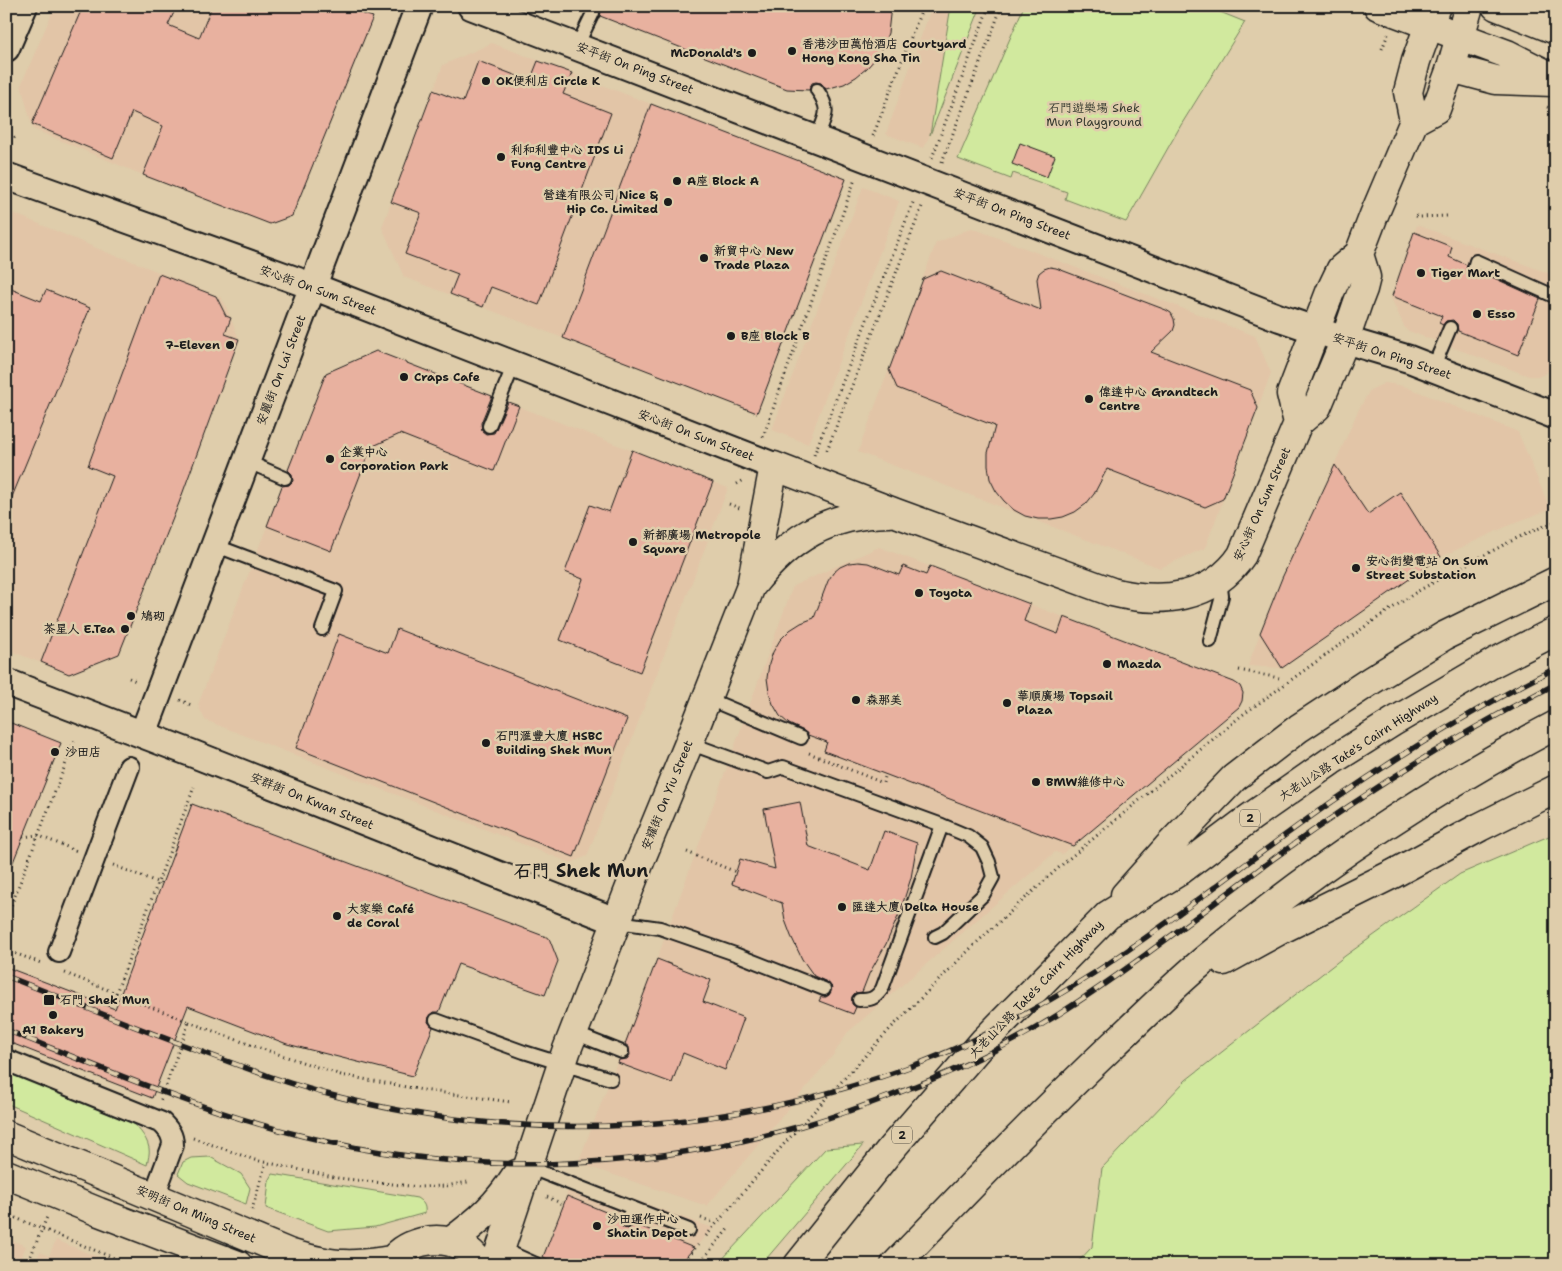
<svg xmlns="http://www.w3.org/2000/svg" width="1562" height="1271" font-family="'Shantell Sans','LXGW WenKai TC',sans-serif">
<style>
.built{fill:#e2c5a7}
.green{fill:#d1e99e;stroke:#76825d}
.building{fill:#e8b19f;stroke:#1c1c1c}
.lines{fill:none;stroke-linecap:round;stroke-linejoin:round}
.service-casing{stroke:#1c1c1c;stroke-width:16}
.pedestrian-casing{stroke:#1c1c1c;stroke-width:24}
.minor-casing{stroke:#1c1c1c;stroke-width:30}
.tertiary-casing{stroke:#1c1c1c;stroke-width:31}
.primary-casing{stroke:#1c1c1c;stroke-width:31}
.motorway-casing{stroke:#1c1c1c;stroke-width:31}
.path{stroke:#1c1c1c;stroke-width:3;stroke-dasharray:1 4;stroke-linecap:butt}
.service{stroke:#dfcdab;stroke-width:12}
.pedestrian{stroke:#dfcdab;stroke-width:20}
.minor{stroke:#dfcdab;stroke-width:26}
.tertiary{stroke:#dfcdab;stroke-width:28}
.primary{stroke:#dfcdab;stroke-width:28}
.motorway{stroke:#dfcdab;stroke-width:28}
.rail-casing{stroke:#1c1c1c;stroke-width:5.5}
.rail{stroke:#dfcdab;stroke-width:4;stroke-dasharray:11;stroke-linecap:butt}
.poi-dot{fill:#1c1c1c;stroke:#dfcdab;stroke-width:2}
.labels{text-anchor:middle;stroke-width:5;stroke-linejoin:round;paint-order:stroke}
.shield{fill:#dfcdab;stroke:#565147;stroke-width:1}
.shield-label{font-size:11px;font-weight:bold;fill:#1c1c1c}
.poi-label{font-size:12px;font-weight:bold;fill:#1c1c1c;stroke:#dfcdab;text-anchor:start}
.street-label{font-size:12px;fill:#1c1c1c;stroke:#dfcdab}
.park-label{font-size:12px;fill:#373b30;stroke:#dfcdab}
.district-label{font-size:18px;font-weight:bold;fill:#1c1c1c;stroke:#dfcdab}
</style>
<rect width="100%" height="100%" fill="#dfcdab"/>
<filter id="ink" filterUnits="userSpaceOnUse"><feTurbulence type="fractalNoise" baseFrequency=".02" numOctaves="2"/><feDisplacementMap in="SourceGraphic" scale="10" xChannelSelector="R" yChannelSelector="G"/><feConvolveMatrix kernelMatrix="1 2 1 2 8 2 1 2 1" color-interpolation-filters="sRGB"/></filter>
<g filter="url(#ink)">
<path class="built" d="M55 6H212L143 175 33 129 21 85Z
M932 6H951L930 135 923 148 886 134Z
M492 43 651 104 563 338 404 277 382 227 443 65Z
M863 187 899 201 808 444 772 430Z
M8 211 113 255 124 258 220 297 225 304 239 339 179 504 119 654 69 674 6 649V212Z
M1417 225 1556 276V356L1551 367 1545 374 1540 376H1529L1406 330 1391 298Z
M972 228 1255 336 1271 373 1205 548 1160 568 858 452 936 243Z
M376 351 728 488 587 856 571 863 205 720 198 705 326 373Z
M1385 383 1404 386 1518 432 1550 509 1514 523 1441 557 1282 668 1248 666 1260 633 1358 411 1370 390Z
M879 547 1234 682 1240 686 1243 693 1242 701 1239 707 1062 854 1055 852 847 1033 834 1054 707 1206 578 1163 657 959 793 586Z
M573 1178 713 1228 679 1265H540Z
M6 1238 26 1246 18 1265H6Z
M56 1240 117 1265H34L40 1252 49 1256Z"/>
<path class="green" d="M951 6H981L930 135Z
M1024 6H1205L1245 22 1181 125 1126 222 1065 199 1067 192 1013 173 1011 179 958 159Z
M1556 833V1265H1075L1092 1247 1102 1168 1186 1080 1345 956 1460 874Z
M6 1069 127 1118C136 1125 147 1137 149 1148 150 1153 148 1160 147 1165L6 1103Z
M863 1145 761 1265H717L826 1148Z
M210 1157 241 1174 250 1188 246 1204 188 1182 178 1174 183 1162 191 1158Z
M273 1174 417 1198C423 1202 426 1205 425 1213L375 1227 328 1231 266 1208 269 1181Z"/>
<path class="building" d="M83 6H177L168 25 199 38 212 6H363L360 13 373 17 292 216 270 224 143 175 163 126 132 112 113 158 32 124Z
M597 6H891L888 33 883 46 876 58 867 68 856 77 844 84 826 89 821 83 816 82 812 83 809 90 787 89 600 16 601 12Z
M478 61 530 81 538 61 572 73 563 94 611 113 539 305 491 287 483 307 450 294 458 274 405 254 421 213 391 202 433 90 463 102Z
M651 104 846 179 757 413 563 338Z
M1020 143 1055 156 1047 177 1012 164Z
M1414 232 1452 247 1449 257 1467 265 1466 270 1471 276H1476L1481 272 1540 299 1518 355 1458 331 1457 324 1453 320 1446 321 1443 325 1439 323 1442 316 1392 296Z
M1050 267 1056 268 1166 310 1171 313 1174 319 1175 325 1173 331 1151 352 1250 390 1258 408 1223 499 1205 507 1107 469 1094 494 1086 504 1075 512 1063 517 1051 519H1038L1025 516 1014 510 1004 501 996 491 990 479 988 466V453L995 426 897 388 889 370 923 279 941 271 1041 310 1037 279 1039 273 1044 269Z
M159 274 216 296 226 316 231 318 225 334 239 339 179 503 119 654 69 674 41 662 113 476 88 466Z
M6 287 41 301 46 290 90 308 7 509Z
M376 351 492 396 481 423 482 431 486 434 494 433 496 429 508 402 519 406 494 471 400 434 371 447 331 551 267 526 282 486 289 485 293 481 292 474 288 470 326 373Z
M632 450 713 482 640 672 560 640 583 579 565 572 590 505 609 512Z
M1335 465 1368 514 1400 492 1441 557 1282 668 1260 633 1282 578Z
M858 562 868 563 899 575 903 566 926 575 930 566 1030 604 1024 621 1058 634 1064 617 1234 682 1240 686 1243 693 1242 701 1239 707 1073 846 824 751 827 742 808 735 804 731 789 724 780 716 773 704 769 692 767 678 769 664 773 652 780 640 790 630 801 623 814 618 828 581 833 573 840 567 849 563Z
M397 629 627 719 574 857 296 748 339 634 388 653Z
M6 721 61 743 7 877H6Z
M800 802 808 846 870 870 884 831 917 843 911 878 900 912 886 944 869 974 862 992 855 993 852 997V1004L856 1007 853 1014 819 1001 821 997H826L829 995 832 987 827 982 814 976 802 959 791 936 785 920 782 903 732 884 740 859 775 869 764 809Z
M192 804 549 938 558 961 545 995 458 964 439 1012H434L429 1017 428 1022 433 1027 413 1076 287 1044 188 1006 152 1098 6 1041V967L115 1009Z
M657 959 711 980 703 1002 744 1018 725 1070 683 1053 672 1083 618 1063 619 1060 627 1059 630 1055 629 1047 625 1044Z
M567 1196 620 1218 619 1223 624 1228 629 1229 635 1224 694 1248 679 1265H561L543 1257Z"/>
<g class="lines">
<defs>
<path id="service" d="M577 46 593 13
M816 139C825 117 832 111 817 90
M1474 268 1476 261 1556 297
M1433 368 1450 328
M489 426 514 364
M246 461 285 478
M214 545 336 591 322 629
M1210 641 1222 596 1220 580
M706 698 801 738
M689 743 768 772 783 767 942 825 968 836 982 847 989 862 993 877 983 895 943 933 935 937
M618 922 660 928 735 954 824 989
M859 1000C870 1000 875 999 882 989L942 825
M436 1020 524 1052 611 1079
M574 1033 622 1052
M528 1167 689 1230
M627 1221 632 1208
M500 1248 538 1265"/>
<path id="pedestrian" d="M59 952 129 767
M6 1060 162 1123C169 1130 173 1135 173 1145L154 1196"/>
<path id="minor" d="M471 6 1280 318 1345 340 1409 359 1556 416
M6 48 24 6
M6 176 312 286 774 466
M6 682 191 753 618 922
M143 734 419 6"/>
<path id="tertiary" d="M1414 121 1436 109 1451 68 1469 6
M1298 423 1291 394 1330 292 1341 269 1359 254 1374 215 1414 121 1408 92 1416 61 1436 6
M752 585C789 538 829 514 889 513
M6 1135 289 1253C306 1258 326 1264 344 1264 360 1265 376 1262 392 1260
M6 1174 99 1212 238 1265
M450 1242C480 1220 497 1205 517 1174
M389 1265C404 1241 437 1234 461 1246 470 1250 476 1258 482 1265
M495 1265 566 1052 641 859 689 743 751 586 774 466 896 513 1112 592C1160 604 1212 600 1242 555L1298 423 1317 407 1345 340 1358 302 1363 289 1366 277 1359 254"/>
<path id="primary" d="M1378 6 1507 54 1556 79
M1496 6 1556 30
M1451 68 1496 80 1553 82"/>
<path id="motorway" d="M1125 895 1167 848 1234 778 1299 728 1372 680 1444 636 1556 581
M1224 961 1284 928 1393 874 1480 827 1556 789
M798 1265 890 1150 985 1040 1108 915 1178 872 1251 817 1331 761 1393 722 1495 662 1556 631
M895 1265C967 1190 1038 1116 1113 1045 1145 1015 1175 984 1208 957 1316 867 1432 790 1556 725"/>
</defs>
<use href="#service" class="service-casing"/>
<use href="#pedestrian" class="pedestrian-casing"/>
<use href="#minor" class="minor-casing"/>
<use href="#tertiary" class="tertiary-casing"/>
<use href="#primary" class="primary-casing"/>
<use href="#motorway" class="motorway-casing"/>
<path class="path" d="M1382 49 1388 34
M1547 107 1556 111
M873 136 923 6
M6 144 18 135
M932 158 989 6
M942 162 1002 6
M1416 216 1420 217 1447 216
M763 437 855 179
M827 450 923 204
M814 455 914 200
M737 484 744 480
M729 504 742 509
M1239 670 1279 678
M129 678 138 682
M180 700 191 705
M809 753 883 783 886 774
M23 837 37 835 77 851
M687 852 736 872
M113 865 162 884
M6 919 76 737
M6 950 41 963
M65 973 189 1022 160 1102
M116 993 194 787
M189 1022 251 1045 341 1075 423 1090 511 1102
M193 1138 255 1160 338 1178 419 1187 446 1186 468 1182
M547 1197 563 1204
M252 1210 266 1162
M6 1214 131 1265
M701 1218 713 1222
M706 1236 784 1144 890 1029 973 946 1065 862 1241 716 1370 623 1415 593 1446 575 1519 537 1556 521
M27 1265 47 1217
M682 1265 698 1245
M698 1265 729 1228"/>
<use href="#service" class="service"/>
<use href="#pedestrian" class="pedestrian"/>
<use href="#minor" class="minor"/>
<use href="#tertiary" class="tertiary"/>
<use href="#primary" class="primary"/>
<use href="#motorway" class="motorway"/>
<defs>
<path id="rail" d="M6 976C70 1001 133 1027 197 1050 245 1068 293 1086 343 1098 534 1146 736 1133 920 1063 981 1040 1039 1008 1094 973 1177 919 1254 855 1336 799 1406 751 1479 706 1556 668
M6 1030C104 1069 201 1111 303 1136 465 1177 641 1172 801 1126 831 1118 861 1107 890 1096 949 1074 1005 1048 1059 1014 1133 967 1202 912 1273 859 1363 794 1457 734 1556 684"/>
</defs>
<use href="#rail" class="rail-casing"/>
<use href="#rail" class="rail"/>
</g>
</g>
<g class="poi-dot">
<circle cx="792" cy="51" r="5"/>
<circle cx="752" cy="53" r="5"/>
<circle cx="486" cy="81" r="5"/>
<circle cx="501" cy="157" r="5"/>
<circle cx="677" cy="181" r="5"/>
<circle cx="668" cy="202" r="5"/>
<circle cx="704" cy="258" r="5"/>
<circle cx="1421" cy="273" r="5"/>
<circle cx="1477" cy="314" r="5"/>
<circle cx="731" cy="336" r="5"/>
<circle cx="230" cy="345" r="5"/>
<circle cx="404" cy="377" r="5"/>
<circle cx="1089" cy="399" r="5"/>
<circle cx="330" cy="459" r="5"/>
<circle cx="633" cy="542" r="5"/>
<circle cx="1356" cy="568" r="5"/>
<circle cx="919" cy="593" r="5"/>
<circle cx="131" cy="616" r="5"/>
<circle cx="125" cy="629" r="5"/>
<circle cx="1107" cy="664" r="5"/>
<circle cx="856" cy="700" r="5"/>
<circle cx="1007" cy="703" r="5"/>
<circle cx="486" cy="743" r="5"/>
<circle cx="55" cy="752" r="5"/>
<circle cx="1036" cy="782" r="5"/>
<circle cx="842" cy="907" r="5"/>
<circle cx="337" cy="916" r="5"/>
<rect x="43" y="994" width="12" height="12" rx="2.5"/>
<circle cx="53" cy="1015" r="5"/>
<circle cx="597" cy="1226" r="5"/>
</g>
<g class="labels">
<g class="shield">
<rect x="1240" y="809.5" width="20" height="17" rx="4"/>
<rect x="892" y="1126.5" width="20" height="17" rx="4"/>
</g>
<g class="shield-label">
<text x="1250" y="822">2</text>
<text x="902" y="1139">2</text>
</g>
<g class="poi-label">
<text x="802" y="48">香港沙田萬怡酒店 Courtyard<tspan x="802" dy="14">Hong Kong Sha Tin</tspan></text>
<text x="742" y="57" text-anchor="end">McDonald's</text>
<text x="496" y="85">OK便利店 Circle K</text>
<text x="511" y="154">利和利豐中心 IDS Li<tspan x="511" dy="14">Fung Centre</tspan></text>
<text x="687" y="185">A座 Block A</text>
<text x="658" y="199" text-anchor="end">營達有限公司 Nice &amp;<tspan x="658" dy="14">Hip Co. Limited</tspan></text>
<text x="714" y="255">新貿中心 New<tspan x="714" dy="14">Trade Plaza</tspan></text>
<text x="1431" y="277">Tiger Mart</text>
<text x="1487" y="318">Esso</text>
<text x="741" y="340">B座 Block B</text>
<text x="220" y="349" text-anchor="end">7-Eleven</text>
<text x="414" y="381">Craps Cafe</text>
<text x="1099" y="396">偉達中心 Grandtech<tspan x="1099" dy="14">Centre</tspan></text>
<text x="340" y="456">企業中心<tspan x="340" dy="14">Corporation Park</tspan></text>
<text x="643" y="539">新都廣場 Metropole<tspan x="643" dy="14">Square</tspan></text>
<text x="1366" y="565">安心街變電站 On Sum<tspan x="1366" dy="14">Street Substation</tspan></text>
<text x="929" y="597">Toyota</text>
<text x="141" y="620">鳩砌</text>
<text x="115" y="633" text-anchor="end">茶星人 E.Tea</text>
<text x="1117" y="668">Mazda</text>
<text x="1017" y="700">華順廣場 Topsail<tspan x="1017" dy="14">Plaza</tspan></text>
<text x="866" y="704">森那美</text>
<text x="496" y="740">石門滙豐大廈 HSBC<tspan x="496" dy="14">Building Shek Mun</tspan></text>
<text x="65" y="756">沙田店</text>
<text x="1046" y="786">BMW維修中心</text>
<text x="852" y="911">匯達大廈 Delta House</text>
<text x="347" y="913">大家樂 Café<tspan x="347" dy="14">de Coral</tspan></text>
<text x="60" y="1004">石門 Shek Mun</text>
<text x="53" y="1034" text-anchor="middle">A1 Bakery</text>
<text x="607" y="1223">沙田運作中心<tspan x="607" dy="14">Shatin Depot</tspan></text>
</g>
<g class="street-label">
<text transform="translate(635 68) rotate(21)" y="4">安平街 On Ping Street</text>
<text transform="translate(1012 214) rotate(21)" y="4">安平街 On Ping Street</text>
<text transform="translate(318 290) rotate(20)" y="4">安心街 On Sum Street</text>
<text transform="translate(1392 356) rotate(18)" y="4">安平街 On Ping Street</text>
<text transform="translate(281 370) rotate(-69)" y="4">安麗街 On Lai Street</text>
<text transform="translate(696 435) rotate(21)" y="4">安心街 On Sum Street</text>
<text transform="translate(1262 504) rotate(-66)" y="4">安心街 On Sum Street</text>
<text transform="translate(1358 747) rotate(-33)" y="4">大老山公路 Tate's Cairn Highway</text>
<text transform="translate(667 795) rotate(-68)" y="4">安耀街 On Yiu Street</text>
<text transform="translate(312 801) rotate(22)" y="4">安群街 On Kwan Street</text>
<text transform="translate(1036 989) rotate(-46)" y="4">大老山公路 Tate's Cairn Highway</text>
<text transform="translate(196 1214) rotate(23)" y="4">安明街 On Ming Street</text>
</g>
<g class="park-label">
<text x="1094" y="112">石門遊樂場 Shek<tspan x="1094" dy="14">Mun Playground</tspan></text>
</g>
<g class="district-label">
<text x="581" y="877">石門 Shek Mun</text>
</g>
</g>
<rect width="1562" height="1271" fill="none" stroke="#dfcdab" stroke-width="25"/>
<rect x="12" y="12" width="1537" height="1246" fill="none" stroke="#1c1c1c" stroke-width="2" filter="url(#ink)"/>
</svg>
